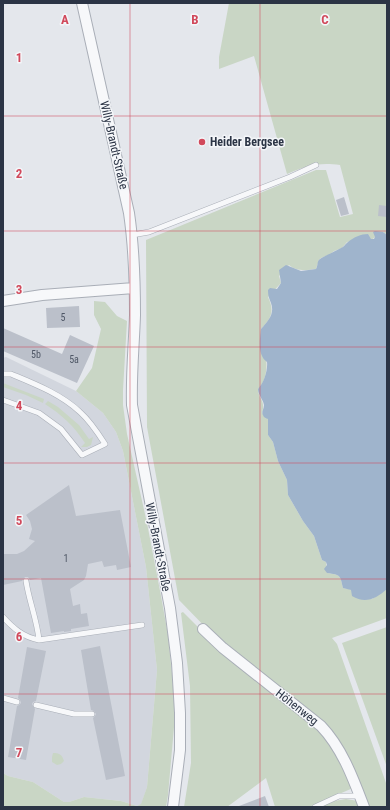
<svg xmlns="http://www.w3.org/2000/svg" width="390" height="810" font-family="'Roboto Condensed',sans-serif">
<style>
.built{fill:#d2d6de}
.green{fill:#c9d6c5}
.water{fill:#9fb4cc}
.building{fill:#bbc0ca}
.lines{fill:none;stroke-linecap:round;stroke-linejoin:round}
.service-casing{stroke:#a9aeb7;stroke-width:6}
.minor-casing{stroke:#a9aeb7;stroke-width:12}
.service{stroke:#f7f8fa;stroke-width:5}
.minor{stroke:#f7f8fa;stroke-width:10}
.grid{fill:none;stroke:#d1495b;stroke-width:1;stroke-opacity:0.55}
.poi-dot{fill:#d1495b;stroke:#f4f6f9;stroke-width:1.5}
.labels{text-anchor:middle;stroke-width:3;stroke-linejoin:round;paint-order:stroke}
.number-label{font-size:10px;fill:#4f5766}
.poi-label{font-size:12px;font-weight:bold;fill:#2b3445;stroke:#f4f6f9;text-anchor:start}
.street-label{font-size:12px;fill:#2b3445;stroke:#f4f6f9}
.grid-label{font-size:13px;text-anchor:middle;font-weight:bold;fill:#d1495b;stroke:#f4f6f9;stroke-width:3;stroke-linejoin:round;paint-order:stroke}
</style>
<rect width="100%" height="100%" fill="#e4e7ec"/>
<path class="built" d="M6 357 76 391 103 413 116 432 123 451 146 567 157 670 147 787 141 805 137 806 121 801 84 797 69 802H64L33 782 8 776 3 773V358Z"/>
<path class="green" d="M229 3H387V235L383 232 371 240 370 238 347 242 342 248 334 251 329 255 321 258 319 260 316 269C307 270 297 272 289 265L279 276 281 283 268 297C275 312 271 318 261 329 264 347 273 374 258 389 258 399 266 400 262 413L268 419V435L273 442 278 461 287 480 288 495 303 521 314 536 322 560 326 562 327 573C341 575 340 575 343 588L349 589 372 599 387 589V618L332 638 337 644 386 783 387 807H367L341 744 325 724 212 634 179 600 147 427 146 240 316 170H326L340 217 353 214 340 165C318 162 306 166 287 174L254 56 219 69V57Z
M94 301 105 302 117 316 127 321 123 390V405L127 434 147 523 161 596 168 635 172 674 175 716 168 795 166 807H3V773L8 776 33 782 64 802H69L84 797 121 801 137 806 141 804 147 787 157 670 146 567 123 451 116 432 103 413 76 391 92 368 101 329 94 315Z
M3 383 44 399 43 403 26 395 3 387Z
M48 401 58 407 79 425 89 439 93 437 91 445 87 447H81L85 443C74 426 62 415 45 404Z
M183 612 211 640 313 725 327 739 353 788 309 807H275L266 778 227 807H184L191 763 190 686 181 613Z
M387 627V767L342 643Z
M53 753C59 753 62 754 64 761L61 764 57 765 52 762V757Z
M346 799 358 801 360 807H320L334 801Z"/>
<path class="water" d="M375 231 383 232 387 235V589C376 599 365 604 352 596L351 590 343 588C340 575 341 575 327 573L324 569 327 565 326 562 322 560 314 536 303 521 288 495 287 480 278 461 273 442 268 435V419C266 418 264 418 263 415 261 412 264 409 264 405 263 399 258 395 258 389 264 383 268 370 267 362 257 355 260 339 261 329 268 321 275 314 271 303 269 298 268 296 268 290L270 288 277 289 281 283 279 270 286 265 301 271 316 269C318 266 317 262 319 260 320 258 338 250 341 248 344 247 345 244 348 242 354 237 361 234 368 234L371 239H374L375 237 373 232Z"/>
<path class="building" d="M344 197 349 214 341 216 336 200Z
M379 205 387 206V217L378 216Z
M79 306 80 327 47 328 46 308Z
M3 328 62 354 70 335 94 346 77 383 3 351Z
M69 485 76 516 120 510 131 567 117 570 116 565 104 567 102 561 88 564 86 576 84 580 70 589 73 606 80 604 81 614 87 613 89 626 71 629V631L64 632V631L51 633 41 578 30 580 28 577H25L22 581 3 585V554H17L24 551 35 541 29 539 32 529 30 521 26 515Z
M100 646 125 776 106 780 93 718 95 716 96 714 94 711 91 710 81 650Z
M27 647 46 651 36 701 33 702 32 704 35 709 26 760 8 757 17 706 19 705 21 703 20 700 18 698Z
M265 796 269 807H239V806Z"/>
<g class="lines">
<defs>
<path id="service" d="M132 235 149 232 290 177 316 165
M3 374H11C35 384 61 394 80 412 90 421 98 433 105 444L82 455 61 429 39 413 3 400
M26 581C29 601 37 620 39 640
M3 617C13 628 23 637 39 640L142 625
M3 698 17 702
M36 705 74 714H92
M315 807 339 796H360"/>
<path id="minor" d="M82 3 129 213C134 247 135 281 135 315 134 345 131 375 132 405L170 608 177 663 180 713V750L173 807
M3 301 42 295 134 288
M203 629 223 648 321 726C342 748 353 778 364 807"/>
</defs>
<use href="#service" class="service-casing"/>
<use href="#minor" class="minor-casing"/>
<use href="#service" class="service"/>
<use href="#minor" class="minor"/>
</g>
<path class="grid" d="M130 3V807M260 3V807M3 116H387M3 231H387M3 347H387M3 463H387M3 579H387M3 694H387"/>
<circle class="poi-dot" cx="202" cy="142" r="4"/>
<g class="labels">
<g class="number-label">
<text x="63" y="321">5</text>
<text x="36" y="358">5b</text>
<text x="74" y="363">5a</text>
<text x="66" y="562">1</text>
</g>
<g class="poi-label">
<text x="210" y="146">Heider Bergsee</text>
</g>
<g class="street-label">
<text transform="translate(114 145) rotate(77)" y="4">Willy-Brandt-Straße</text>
<text transform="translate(158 547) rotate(79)" y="4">Willy-Brandt-Straße</text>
<text transform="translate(297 707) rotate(38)" y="4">Höhenweg</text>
</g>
</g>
<g class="grid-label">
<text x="65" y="24">A</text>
<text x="195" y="24">B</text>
<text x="325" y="24">C</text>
<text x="19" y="62">1</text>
<text x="19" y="178">2</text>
<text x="19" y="294">3</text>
<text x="19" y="410">4</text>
<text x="19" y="525">5</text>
<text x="19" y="641">6</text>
<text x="19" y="757">7</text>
</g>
<rect width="390" height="810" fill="none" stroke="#2b3445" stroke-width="8"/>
</svg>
